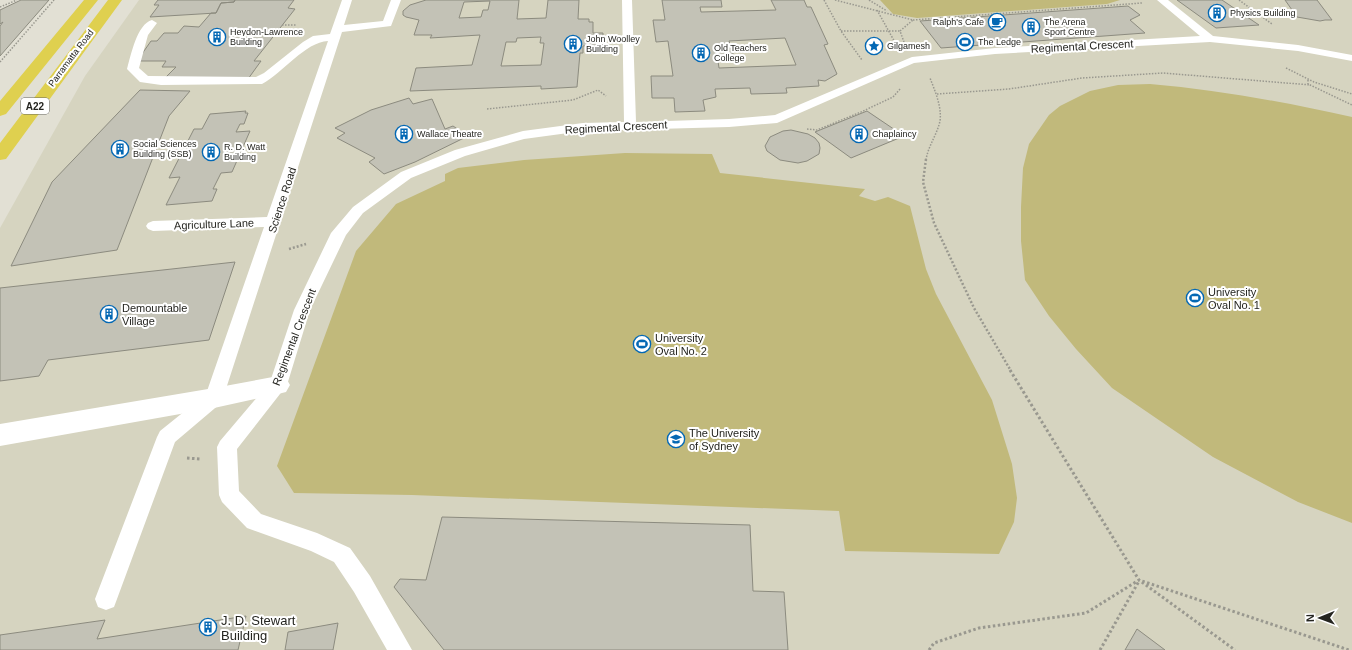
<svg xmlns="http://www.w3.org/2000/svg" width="1352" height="650" font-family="Arial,sans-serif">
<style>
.built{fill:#d6d4c0}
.green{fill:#c1b97b}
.building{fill:#c3c2b6;stroke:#8c8b7f;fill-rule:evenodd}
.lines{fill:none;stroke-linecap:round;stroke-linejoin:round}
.path-far2{stroke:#99988f;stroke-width:1.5;stroke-dasharray:1.5 1.5;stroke-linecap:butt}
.path-far1{stroke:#99988f;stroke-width:2.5;stroke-dasharray:2 2;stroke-linecap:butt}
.path{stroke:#99988f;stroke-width:3;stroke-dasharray:2.5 2.5;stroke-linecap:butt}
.lane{fill:#fff;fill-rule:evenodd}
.street{fill:#fff;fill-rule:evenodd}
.highway{fill:#dfd04f;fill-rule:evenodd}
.labels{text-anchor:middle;stroke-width:4;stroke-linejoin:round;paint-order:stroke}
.far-poi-label{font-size:9px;fill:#252520;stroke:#fff;text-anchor:start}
.far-street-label{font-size:9px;fill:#252520;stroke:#fff}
.shield{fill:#fff;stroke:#666663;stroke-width:1}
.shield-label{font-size:10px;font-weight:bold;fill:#252520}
.street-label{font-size:11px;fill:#252520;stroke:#fff}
.poi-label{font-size:11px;fill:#252520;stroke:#fff;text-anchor:start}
.near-poi-label{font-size:13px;fill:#252520;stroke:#fff;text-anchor:start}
</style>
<rect width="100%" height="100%" fill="#e2e0d4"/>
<path class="built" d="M139 0H1352V650H0V228L85 76Z"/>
<path class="green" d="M880 0H1120L1107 4 917 18 893 14Z
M1150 84C1219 90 1285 102 1352 117V523L1298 502 1213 457 1112 388 1076 349 1049 316 1025 280 1021 241V207L1023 168 1029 144 1049 115 1060 106 1090 91 1118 85Z
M625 153 712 154 720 173 865 189 859 196 875 201 888 197 910 206 926 269 936 294 992 400 1012 464 1017 498 1014 522 999 554 845 551 839 511 412 495 294 493 277 466 356 251 396 204 445 181V174L458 168 524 160Z"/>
<path class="building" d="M21 0H49L0 56V26L3 22 0 24V10Z
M158 0H235L234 2 221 3 216 13 150 17 159 5H154Z
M235 0H294L288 8 295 9 254 61H261L248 79 165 78 176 67H162L166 61H137L151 41H157L164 33H178L184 26 199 27 211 13H216L221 3 234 2Z
M426 0H519L517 19 546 18 548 0H579L578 19H589V22H593V33H603V45L583 46V53H580L577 87 541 89V86L410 91 416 68 472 65 480 35 430 38 432 35H414L419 20 406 17 403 15V11L410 5ZM490 1 488 10H483L481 17 459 18 464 2ZM541 37 540 43H544L541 65 501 66 506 42H516L517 38Z
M662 0H721L722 7H700L701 12 776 10 771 0H804L807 7H811L828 44 824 45 837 74 825 81 818 80 819 86 786 88 787 93 751 94 750 88 715 89 716 97 703 100 705 111 675 112 674 98H652L651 76H673L668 41 656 42 653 20H665ZM785 38 796 65 719 68 718 61 735 60 729 41Z
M1177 0H1222L1259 25 1216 28Z
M1285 0H1317L1332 20H1325L1320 21 1297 17Z
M1128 6 1140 15 1130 20 1145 33 941 48 920 21Z
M140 90 190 91 169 116 117 250 11 266 52 182Z
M409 98 413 104 432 99 445 129 453 126 468 136 415 162 384 174 369 162 375 158 337 138 345 133 335 128 371 110Z
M246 111 245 113H248L244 124H240L236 132 250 131 232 172 221 173 213 189H217L212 201 166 205 180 177 169 178 194 129H202L210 114Z
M867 111 904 136 851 158 815 132Z
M791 130 808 134 815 138 819 143 820 148 819 154 807 161 798 163 780 160 767 151 765 146 770 137 783 131Z
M235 262 209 340 48 360 39 376 0 381V288Z
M442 517 750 525 753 591 784 592 788 650H444L394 587 400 579 426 580Z
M246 616 238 650H0V635L105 620 97 639Z
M338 623 333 650H285L288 632Z
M1137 629 1165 650H1125Z"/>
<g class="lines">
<path class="path-far2" d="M824 0 841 31 862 60
M835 0 913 20 900 31 904 42
M869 0 887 11
M1239 0 1272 24
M0 7 17 0
M877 10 897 46
M913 20 1142 3
M282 25H296
M841 31H900
M0 62 54 0
M1286 68 1314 82 1352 94
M1308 80V84L1352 105
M937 94 1009 89 1082 78 1163 73 1311 85
M487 109 573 100 598 90 606 96
M807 129 817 130 861 112 893 97 901 88
M926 160C928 146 937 135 940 121 942 107 935 91 930 78"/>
<path class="path-far1" d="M926 159 923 182 934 223 974 308 1011 371
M289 249 306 244"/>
<path class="path" d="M1010 370 1139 580 1235 650
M187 458 200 459
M929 650 934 643 979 628 1086 613 1139 580 1349 650
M1100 650 1139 581"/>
<path class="lane" d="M342 0H352L344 25 383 21 391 0H401L391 26 342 32 223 398 221 403 175 442 117 599 114 607 106 610 98 607 95 599 157 437 160 431 206 394 264 227 153 231 148 229 146 226 148 223 153 221 267 217 328 41C305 42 283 73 262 84L161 85 140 82 127 69C131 55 137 24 152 20L157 23 148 35 139 68 148 76 256 77 264 73 303 42 313 36 330 34Z
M622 0H632L636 122 729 119 775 115 912 57 995 48 1200 36 1157 0H1168L1213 36 1298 45 1352 55V61L1298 51 1210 42 995 54 914 63 777 123 729 127 583 131 524 139 465 156 411 178 363 213 346 235 310 310 287 385 237 449 239 491 261 514 317 533 350 548 370 576 412 650H387L354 592 334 562 311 551 247 528 222 502 219 495 217 447 220 441 270 382 294 310 331 233 353 207 401 172 455 150 523 131 583 123 624 122Z"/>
<path class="street" d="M278 376 286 378 290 385 286 392 278 394 214 408 0 446V424L214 388Z"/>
<path class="highway" d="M84 0H98L6 114 0 116V101Z
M108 0H122L6 159 0 160V143Z"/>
</g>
<defs>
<symbol id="building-ring" viewBox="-11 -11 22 22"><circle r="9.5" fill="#fff" stroke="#0468b4" stroke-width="1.5"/><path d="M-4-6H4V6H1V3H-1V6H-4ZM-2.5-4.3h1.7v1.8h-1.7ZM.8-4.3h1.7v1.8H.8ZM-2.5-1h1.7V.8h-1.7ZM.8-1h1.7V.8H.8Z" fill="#0468b4"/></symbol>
<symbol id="cafe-ring" viewBox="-11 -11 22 22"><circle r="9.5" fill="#fff" stroke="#0468b4" stroke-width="1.5"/><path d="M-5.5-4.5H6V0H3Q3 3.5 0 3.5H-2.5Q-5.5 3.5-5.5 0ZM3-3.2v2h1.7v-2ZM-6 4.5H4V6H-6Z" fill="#0468b4"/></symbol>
<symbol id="stadium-ring" viewBox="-11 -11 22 22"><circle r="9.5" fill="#fff" stroke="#0468b4" stroke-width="1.5"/><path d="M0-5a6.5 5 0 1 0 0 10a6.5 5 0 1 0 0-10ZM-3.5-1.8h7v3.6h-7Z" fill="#0468b4"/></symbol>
<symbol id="sight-ring" viewBox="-11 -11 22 22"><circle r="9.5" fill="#fff" stroke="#0468b4" stroke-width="1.5"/><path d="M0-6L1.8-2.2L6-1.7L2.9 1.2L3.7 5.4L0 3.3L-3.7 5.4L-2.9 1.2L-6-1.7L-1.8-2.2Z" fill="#0468b4"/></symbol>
<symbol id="university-ring" viewBox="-11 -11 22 22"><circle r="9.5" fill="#fff" stroke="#0468b4" stroke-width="1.5"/><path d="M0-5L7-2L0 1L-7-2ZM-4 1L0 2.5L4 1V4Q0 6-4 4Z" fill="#0468b4"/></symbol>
</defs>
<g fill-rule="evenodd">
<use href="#building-ring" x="1207" y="3" width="20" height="20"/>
<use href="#cafe-ring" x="987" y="12" width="20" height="20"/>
<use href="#building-ring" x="1021" y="17" width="20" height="20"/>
<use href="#building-ring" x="207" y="27" width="20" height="20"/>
<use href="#stadium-ring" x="955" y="32" width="20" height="20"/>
<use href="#building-ring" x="563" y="34" width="20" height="20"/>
<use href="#sight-ring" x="864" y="36" width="20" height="20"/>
<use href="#building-ring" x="691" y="43" width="20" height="20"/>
<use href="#building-ring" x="394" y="124" width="20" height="20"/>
<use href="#building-ring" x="849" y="124" width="20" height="20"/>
<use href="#building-ring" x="110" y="139" width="20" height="20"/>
<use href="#building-ring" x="201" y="142" width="20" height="20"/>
<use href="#stadium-ring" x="1185" y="288" width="20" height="20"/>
<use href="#building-ring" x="99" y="304" width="20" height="20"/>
<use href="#stadium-ring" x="632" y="334" width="20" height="20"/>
<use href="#university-ring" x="666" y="429" width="20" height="20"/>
<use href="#building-ring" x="198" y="617" width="20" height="20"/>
</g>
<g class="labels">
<g class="far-poi-label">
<text x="1230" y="16">Physics Building</text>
<text x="984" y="25" text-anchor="end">Ralph's Cafe</text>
<text x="1044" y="25">The Arena<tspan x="1044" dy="10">Sport Centre</tspan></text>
<text x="230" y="35">Heydon-Lawrence<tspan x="230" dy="10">Building</tspan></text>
<text x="586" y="42">John Woolley<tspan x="586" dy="10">Building</tspan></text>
<text x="978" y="45">The Ledge</text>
<text x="887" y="49">Gilgamesh</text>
<text x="714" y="51">Old Teachers<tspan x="714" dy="10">College</tspan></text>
<text x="417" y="137">Wallace Theatre</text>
<text x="872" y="137">Chaplaincy</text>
<text x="133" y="147">Social Sciences<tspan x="133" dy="10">Building (SSB)</tspan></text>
<text x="224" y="150">R. D. Watt<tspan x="224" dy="10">Building</tspan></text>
</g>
<g class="far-street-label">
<text transform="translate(71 58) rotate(-53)" y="3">Parramatta Road</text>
</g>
<rect class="shield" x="21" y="98" width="28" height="16" rx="3"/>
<g class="shield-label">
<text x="35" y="110">A22</text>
</g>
<g class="street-label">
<text transform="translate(1082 46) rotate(-3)" y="4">Regimental Crescent</text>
<text transform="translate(616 127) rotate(-3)" y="4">Regimental Crescent</text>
<text transform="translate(282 200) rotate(-72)" y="4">Science Road</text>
<text transform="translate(214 224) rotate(-2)" y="4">Agriculture Lane</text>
<text transform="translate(294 337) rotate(-69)" y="4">Regimental Crescent</text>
</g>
<g class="poi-label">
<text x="1208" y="296">University<tspan x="1208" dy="13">Oval No. 1</tspan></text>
<text x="122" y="312">Demountable<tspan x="122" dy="13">Village</tspan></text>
<text x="655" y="342">University<tspan x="655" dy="13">Oval No. 2</tspan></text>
<text x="689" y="437">The University<tspan x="689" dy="13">of Sydney</tspan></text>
</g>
<g class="near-poi-label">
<text x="221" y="625">J. D. Stewart<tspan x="221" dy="15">Building</tspan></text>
</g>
</g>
<g transform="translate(1320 618) rotate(269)" stroke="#ffffff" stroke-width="3" paint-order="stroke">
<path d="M0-3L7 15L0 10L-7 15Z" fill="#252520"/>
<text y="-6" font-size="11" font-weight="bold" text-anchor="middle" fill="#252520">N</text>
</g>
</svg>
